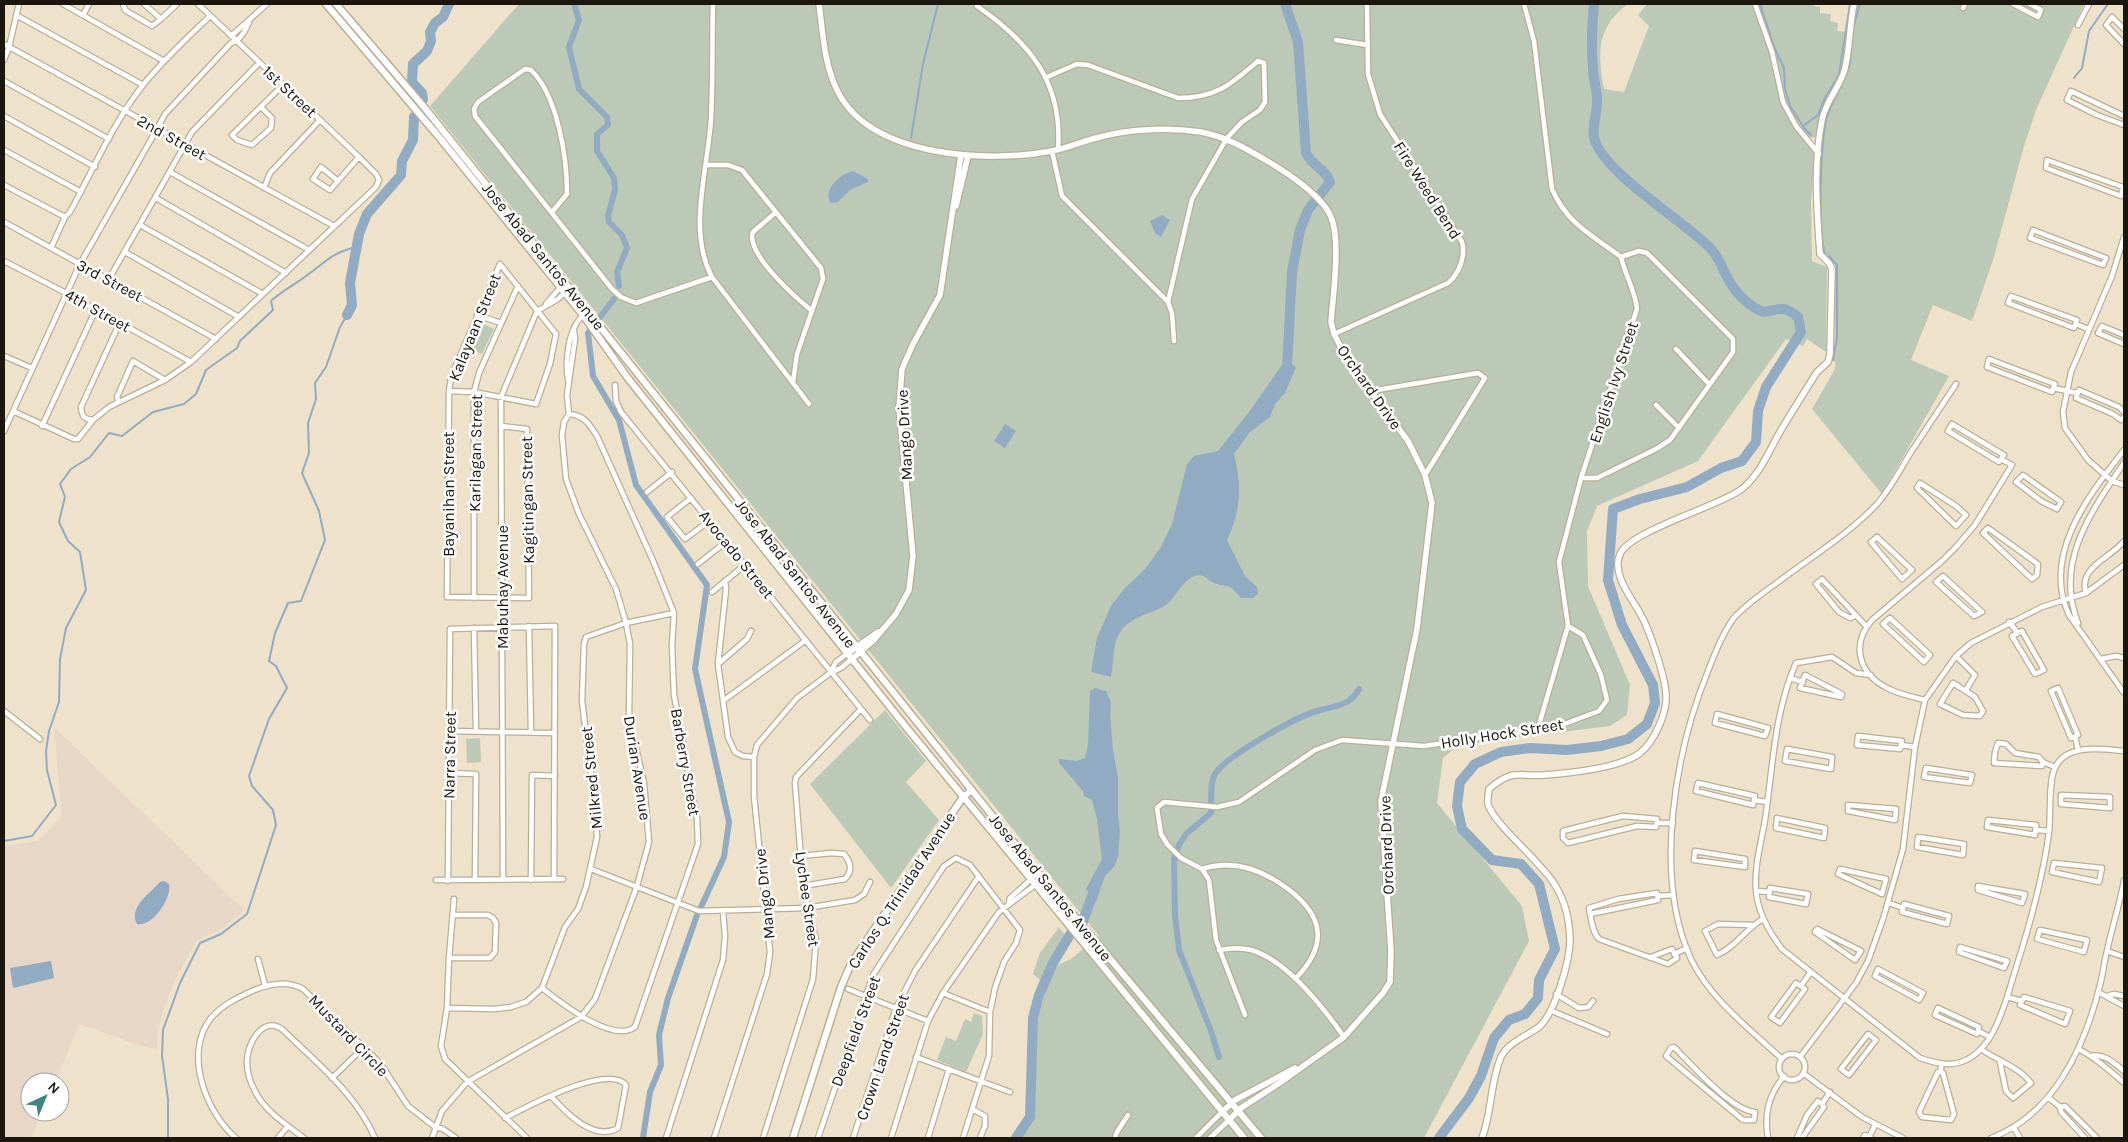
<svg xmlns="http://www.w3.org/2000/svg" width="2128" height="1142" font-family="Karla,sans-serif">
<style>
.education{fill:#e8d6c6}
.green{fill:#bcc9b7}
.water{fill:#91abc2}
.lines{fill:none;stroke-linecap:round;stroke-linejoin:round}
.stream{stroke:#91abc2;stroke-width:2}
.canal{stroke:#91abc2;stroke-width:6}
.river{stroke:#91abc2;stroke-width:10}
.minor-casing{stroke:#b9ae96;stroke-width:7}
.tertiary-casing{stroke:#b9ae96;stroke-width:8}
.secondary-casing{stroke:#b9ae96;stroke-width:9}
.minor{stroke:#fff;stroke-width:4.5}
.tertiary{stroke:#fff;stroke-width:5.5}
.secondary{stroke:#fff;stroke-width:6}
.labels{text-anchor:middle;stroke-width:5;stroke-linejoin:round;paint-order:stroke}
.street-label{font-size:16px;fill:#1b170e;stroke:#fff}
</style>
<rect width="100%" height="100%" fill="#eee3ca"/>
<path class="education" d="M54 727 244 910 222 929 197 940 177 976 164 1007 158 1030 157 1049 144 1047 79 1024 55 1082H30V1112H42L31 1138H4V846L38 841 62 816Z"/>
<path class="green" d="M519 4H1628C1597 26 1597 54 1604 89L1624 92 1649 26 1638 15 1647 4H1753C1770 35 1771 73 1783 105 1789 123 1804 140 1815 154L1811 202 1812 261 1827 267 1826 352 1807 339 1803 346 1786 339 1698 461 1597 506 1587 531 1588 586 1630 685 1627 715 1610 726 1459 745 1443 758 1437 803 1522 906 1529 941 1424 1138H1022L1033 1117 1038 1017 1046 989 1058 965 1071 959 1099 936 430 106Z
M1756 4H1814V6L1820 7V13L1831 14 1830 21 1838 23 1837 31 1846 32 1843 67 1837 83 1824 100 1819 121 1818 138 1808 137 1786 103Z
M1857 4H2084L2036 110 2024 146 1994 257 1972 321 1933 305 1911 360 1949 376 1882 494 1812 409 1834 371 1836 362 1832 361 1835 340V264L1830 258 1823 256 1819 201 1824 121 1828 107 1838 92Z
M477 321 494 329 482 354 465 346Z
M885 710 926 761 906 782 939 820 891 888 810 784Z
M480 738 481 762 467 763 466 739Z
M1059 927 1066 936 1042 982 1033 974 1040 953Z
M974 1013 982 1016 983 1034 966 1072 937 1060 946 1037 956 1041 965 1019 971 1022Z"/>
<path class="water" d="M853 171 868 179V182L850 190 838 202 831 203C822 190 840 174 853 171Z
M1162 215 1170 220 1161 237 1155 233 1150 221Z
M1290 364 1296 367 1285 393 1275 404 1270 417 1250 432 1234 454C1242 485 1241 511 1227 540L1245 576 1257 587 1258 594 1253 598H1241C1225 579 1229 590 1212 582 1209 581 1206 577 1203 576 1186 570 1176 600 1163 607 1149 614 1129 618 1120 632 1112 645 1114 662 1111 677L1091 672 1097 638 1111 606 1124 589 1145 569 1161 547 1172 524 1187 464 1194 456 1218 451 1249 412 1282 365Z
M1005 424 1016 431 1005 448 994 441Z
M1095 688 1106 691 1111 702 1110 714 1113 750 1118 777V816L1120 831 1118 857 1114 867 1105 876 1096 902 1086 889 1102 859 1097 819 1092 800 1084 796 1083 791 1059 763V759L1077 761 1085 758 1088 745 1090 691Z
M164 881 169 884C172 898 153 927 137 924 128 908 150 893 160 882Z
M51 961 54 978 13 988 10 968Z"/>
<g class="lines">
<path class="stream" d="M1760 4 1774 47 1784 68 1785 89 1790 106 1804 128 1811 135
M1853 28 1860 4
M2074 78 2082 68 2089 31 2108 4
M1803 126 1818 115 1825 98 1839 75 1850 4
M911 138 923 64 938 4
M1825 254C1818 229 1820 142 1827 117 1834 93 1852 76 1851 50
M1829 256 1837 265V337L1833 360
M4 841 32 836 56 805 47 770 46 751 49 731 59 702 60 659 66 628 86 590 80 552 68 541 59 522 65 497 60 484 71 469 90 457 109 433 122 436 153 412 184 404 196 394 206 370 237 348 240 341 273 310 271 301C282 291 294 285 306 276 326 262 331 253 356 247
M168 1138V1099L162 1056 163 1030 180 983 200 943 221 934 247 914 276 825 273 810 252 786 249 776 269 719 287 688 276 666 269 661 275 633 288 603 301 601 325 540 319 511 302 473 309 453 308 423 316 399 315 383 326 367 340 327 347 315"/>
<path class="canal" d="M574 4 579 20 569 47 579 89 607 117 608 125 597 134V151L614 178 615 190 608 216 609 222 622 235 627 248 617 272 619 286
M614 299 588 333 593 376 619 420 636 485 707 585 695 669 729 822 724 857 701 907
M1219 1057 1211 1031 1179 950 1175 915 1174 858 1179 845 1186 834 1211 813C1212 802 1209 784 1215 774 1226 756 1296 717 1317 711 1334 706 1350 706 1359 689
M643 1138 650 1092 661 1065 659 1035 668 998 697 915"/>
<path class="river" d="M423 99 422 93 412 82 413 64 427 51 431 41 430 32 435 23 443 17 449 4
M347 315 352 305 350 283 359 234 367 214 401 175 402 161 413 140 414 117
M1282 375 1287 368 1292 272 1300 230 1308 210 1330 182C1326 169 1311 165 1306 153L1298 42 1285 4
M1016 1138 1030 1117 1033 1018 1039 995 1053 963 1071 933 1083 921 1096 885
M1439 1138 1469 1098 1481 1076 1494 1038 1509 1020 1525 1014 1538 998 1539 980 1555 949 1539 884 1521 864 1492 860 1462 829 1457 806 1460 782 1475 764 1501 752 1530 748 1567 750 1601 746 1628 739 1647 724 1655 703 1653 685 1622 625 1608 580 1613 509 1640 499 1687 487 1721 468 1742 461 1756 442 1758 411 1766 387 1801 332 1798 317C1782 304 1780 310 1763 312 1747 305 1734 291 1726 275 1721 266 1719 257 1711 249 1686 222 1600 171 1594 137 1592 124 1598 111 1597 99 1597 89 1593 79 1593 69 1591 48 1592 25 1594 4"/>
<defs>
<path id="minor" d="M63 4 164 61
M123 4 125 10 152 26 161 19
M144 4 161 19 177 4
M713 4C712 42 713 81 711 119 708 170 687 231 712 277L809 404
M1524 4 1534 41 1552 189C1568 225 1591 234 1621 257 1625 275 1635 290 1637 309L1581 478 1559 562 1568 626 1538 728
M1755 4 1772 52 1783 102 1796 126 1819 154
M2013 4 2038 17 2041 10 2030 4
M977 6C1029 42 1063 82 1058 149
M1963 8 1965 4
M16 15 143 85
M83 15 89 4
M2078 25 2089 4
M2124 29 2112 17 2106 25 2124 44
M231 36 267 4
M1336 40 1367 45
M4 44 334 226
M4 60 9 47 19 4
M1047 77 1077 64 1088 65 1178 98C1216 98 1230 85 1258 61L1264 63 1265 102 1260 110 1242 122 1227 138 1192 199 1168 302
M4 81 109 139
M261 107 272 118 271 128 252 145 237 140 232 135 283 85
M4 116 95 167
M2124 116 2071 91 2067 100 2097 115 2124 125
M4 150 81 192
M1052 151 1062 196 1168 302 1172 313 1174 341
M2047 160 2123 187 2121 196 2046 168Z
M706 165H728L742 170 821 268 823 279 797 354 793 382
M170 172 309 250
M338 181 321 167 313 179 330 190 359 157
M4 185 65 217
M264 188 270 173 320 120
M156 198 286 273
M552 212 567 194C567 158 558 96 531 70L525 69 478 102 474 109 475 116 612 289 621 297 636 303 712 277
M776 212 753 232C745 253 796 298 811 310
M4 222 216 339
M140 225 263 294
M2033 230 2106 258 2103 265 2030 238Z
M2124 237 2112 276 2071 372 2063 412 2065 428 2088 460 2112 481 2124 485
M51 248 65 217 70 212C93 170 113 123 143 85 163 60 187 38 210 16
M125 252 239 317
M4 261 66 293 191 362
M109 279 192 132 259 63
M2011 296 2077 320 2074 328 2008 303Z
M546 304 557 291 563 287
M477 315 501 323
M2076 324 2088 329
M1334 334 1448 283C1459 274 1466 256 1462 242L1380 114 1368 74 1367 4
M2124 335 2102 326 2098 333 2124 344
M1676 349 1709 384
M4 356 32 368
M1989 359 2055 384 2052 392 1987 367Z
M568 380C565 360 568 326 585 314
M615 385 616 401 621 412 870 720
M2053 388 2077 393
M449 391 474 392 536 404 550 364 556 334 500 264 451 377 449 391 447 597 529 598 527 429 501 426
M1371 391 1478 373 1485 378 1425 475
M119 402 117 397 133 361 165 380
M1656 405 1679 428
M13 411 74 439H78L93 420 109 407 165 380 191 362 376 187 379 180 376 174 359 157 198 4
M2124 412 2119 407 2079 390 2076 398 2113 414 2121 420 2124 417
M93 420C84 419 82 417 81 407L120 322
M1952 424 2004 455 1999 462 1948 431Z
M42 426 96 309
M4 431 80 264 157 129 165 114 231 43C241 40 245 31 249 22
M2124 450C2089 495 2041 555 2069 615L2124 693
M2023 475 2061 502 2057 509 2041 501 2016 482Z
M1581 478H1597L1656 449 1670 440 1733 352V339L1647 253 1639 251 1621 257
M1920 483 1956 506 1966 515 1956 526 1917 488Z
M647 492 672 472
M691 498 667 517 685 539 709 521
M1988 528 2038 564 2037 575 2032 579 1983 533Z
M1877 537 1912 570 1902 579 1871 542Z
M698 564 727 541
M1943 576 1982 612 1974 616 1936 582Z
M725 581 726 589 718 664 728 737 735 752 743 756 754 757
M712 592 746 564
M2086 593C2078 567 2111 558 2124 541
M474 598V392L479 373 518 286
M1855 616 1850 618 1839 612 1816 584 1822 579 1866 626
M1890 618 1930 655 1924 662 1883 624Z
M2009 622 2018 633
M2078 623C2054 562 2091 512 2124 463
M529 626 531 732
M474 628 476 731
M2022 631 2044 670 2035 674 2012 636Z
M1956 656 1975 675 1966 690
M2101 659 2116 656 2124 658
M718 664 747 639 751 631
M830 673 836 662 848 653
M1805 675 1842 694 1841 697 1800 688Z
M1871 675 1856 673 1832 657 1796 663C1774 713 1773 767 1765 820 1761 843 1754 867 1756 891 1758 913 1769 932 1782 949L1920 1058C1935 1063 1952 1068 1968 1059 1978 1054 1988 1042 1993 1032 2004 1012 2009 990 2016 968 2030 924 2043 879 2049 832 2051 816 2048 782 2055 768 2066 743 2102 749 2123 751
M1790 678 1803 682
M1953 683 1975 697 1983 711 1980 716 1963 715 1940 704Z
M2058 688 2078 735 2071 738 2051 691Z
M1925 700 1956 656 1971 643 2042 607 2086 593 2124 565
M723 701 806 640
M4 711 40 739
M1717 714 1768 728 1765 736 1715 723Z
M450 731 554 733
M1858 736 1902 741 1900 749 1857 745Z
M2075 736 2078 750
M1901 745 1915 747
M1787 749 1832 757 1831 769 1785 761Z
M2043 762 2042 766 1994 763 1995 752 1998 743 2006 744 2015 753 2039 757 2043 762 2055 767
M1926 768 1972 775 1970 783 1924 777Z
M449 773 476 774 475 880
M1698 783 1755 796 1753 805 1696 791Z
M2061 795 2110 797V808L2061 804Z
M1754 800 1767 802
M1848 805 1896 809 1895 820 1848 811Z
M1623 816 1657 819 1656 827 1637 826 1568 843 1563 838V831Z
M1777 818 1825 828 1824 838 1776 828Z
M1988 820 2036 825 2035 835 1987 827Z
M1658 823H1673
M2036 830 2049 831
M1918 837 1964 844 1963 855 1917 847Z
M1695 851 1745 859V867L1694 860Z
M801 856 831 853 844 854C851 863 853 870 845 879L803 886
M2054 863 2102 868 2099 882 2052 872Z
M591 869 699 911 807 908 855 900 864 894 870 882
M1202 869C1233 859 1263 870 1288 889 1324 916 1328 945 1296 978
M1840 869 1886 879 1882 894 1838 874Z
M436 880 563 879
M503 880 501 397 537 311 558 299 566 291
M531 880 532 775 555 776
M448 881 450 629 555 626 554 879
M1978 886 2025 894 2022 903 1978 890Z
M1770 888 1808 894 1806 904 1769 897Z
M1756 891 1770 892
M1658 896 1673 895
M454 899 449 958 447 1008 441 1046 445 1059 527 1138
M1009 903 1010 898 1038 873
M1889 903 1903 908
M1904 904 1949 916 1947 924 1902 912Z
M1590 914 1658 900 1657 893 1618 899 1589 908C1591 918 1592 932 1599 939L1668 964 1677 958 1672 949 1651 957
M1751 925 1718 924 1705 931 1717 955C1736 947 1745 929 1763 919
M1817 929 1861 951 1855 960 1815 932Z
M2040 930 2087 940 2084 952 2037 939Z
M1960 947 2007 961 2004 968 1959 952Z
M1219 950C1230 948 1240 947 1251 950 1287 960 1323 1007 1344 1037
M2107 951 2124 957
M1674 954 1687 948
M449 958H490L495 952 496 923 493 918 488 915H454
M258 959 265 985
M1878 969 1923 993 1919 1000 1875 976Z
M1796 983 1805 989 1780 1023 1771 1017Z
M1801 986 1810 973
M542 988C560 1002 612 1044 635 1027L698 844 697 818 674 695 672 646 674 613 654 563 597 436C589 424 584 415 569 414
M848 989 928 1021
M2098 992 2124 1006
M943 993 990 1012
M1556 994 1579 1008 1588 1007 1593 1001
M2107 996 2114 994 2124 996
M2007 997 2022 1001
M2024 997 2070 1011 2065 1024 2020 1005Z
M447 1008 495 1009 511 1007 526 1002 542 988 565 927 578 909 586 887 597 837 595 805 582 701 584 644 586 637 626 623 674 613
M1938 1008 1979 1027 1977 1034 1935 1015Z
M1552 1011 1607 1034
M1245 1015 1216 940 1209 880 1202 869 1181 858 1167 844 1161 834 1157 808 1164 802 1217 807 1239 802 1315 750 1342 740 1424 746 1559 726 1599 711 1607 700 1601 675 1583 635 1568 626
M1978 1031 1990 1037
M1868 1034 1876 1040 1849 1075 1841 1069Z
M1674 1047C1691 1064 1732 1111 1755 1112L1754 1120H1743L1666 1056 1671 1048Z
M1981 1049C1998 1061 2019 1067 2031 1083L2013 1098 2006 1091 2000 1062
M2078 1049C2095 1057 2110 1071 2124 1083
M1779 1067a13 13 0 1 1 26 0a13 13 0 1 1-26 0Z
M2091 1056C2104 1053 2114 1063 2124 1071
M916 1057 1010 1092
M1800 1057 1856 983 1868 961 1883 919 1903 849 1915 747 1925 700C1913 697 1898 694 1887 688 1858 673 1851 644 1872 620L1942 561 1956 547 1975 525 2012 465 2001 459
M1782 1059C1751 1030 1710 999 1691 959 1653 877 1675 752 1708 671 1715 653 1722 635 1733 619 1744 606 1760 595 1774 585 1808 559 1848 535 1877 504 1891 488 1900 470 1911 452 1926 429 1941 407 1956 384
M1941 1072H1938L1919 1112 1922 1117 1951 1120 1954 1114 1943 1073 1941 1072V1064
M1803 1073 1862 1117 1903 1138
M332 1078 363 1048
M2048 1097 2060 1107 2065 1106 2097 1138
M2060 1107 2061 1112 2085 1138
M972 1109 985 1116V1126L980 1138
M505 1118C527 1107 607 1063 626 1085L618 1128C594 1142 566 1113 551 1096
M2014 1128 2020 1138
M1869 1137 1875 1125
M236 1138C206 1113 183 1053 211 1018 222 1005 237 998 252 991 268 984 287 980 303 989L380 1063 408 1106 435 1127 443 1129 456 1138
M278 1138 288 1126
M304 1138C288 1126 265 1111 256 1093 251 1084 247 1073 247 1063 246 1045 263 1014 283 1030 317 1063 356 1094 375 1138
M432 1138 442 1111 467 1082 581 1017 595 999 637 886 649 842 644 783 629 717 630 644 626 623 616 589 579 514 566 479 562 435 564 422 569 414 567 395 575 339 574 331
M666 1138 723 960 725 936 723 911
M714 1138 767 974 770 952 754 796V757L757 745 797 698 830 673 841 668 853 658
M763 1138 813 979 816 940 803 886 795 783 796 777 861 709
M818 1138 873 975 944 866 956 858 970 865 1020 930 1016 943 1004 962 995 988 990 1012 989 1056 963 1138
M853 1138 896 1008 915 971 979 876
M891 1138 928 1021 943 993 999 912 1043 879
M928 1138 949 1069
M1115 1138 1117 1132 1128 1115
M1196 1138 1222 1112
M1210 1138 1229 1120
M1768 1138C1764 1114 1768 1096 1784 1076
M1797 1138 1807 1115 1818 1101 1822 1104
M1802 1138 1824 1107 1822 1104 1830 1092
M1863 1138 1865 1135 1871 1138
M1991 1138C2054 1115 2085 1046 2100 985 2103 974 2104 962 2107 951 2112 927 2120 904 2124 880"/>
<path id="tertiary" d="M819 4C823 33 824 65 838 92 872 158 989 163 1052 151 1067 148 1081 142 1096 138 1128 129 1168 127 1201 132 1227 137 1247 149 1269 162 1288 173 1323 197 1331 217 1341 240 1333 296 1331 322L1334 334 1347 359 1408 441 1425 475 1432 503 1417 629 1381 801 1391 952 1390 982 1383 993 1344 1037 1281 1082 1241 1108 1229 1120
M956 206 968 156
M848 653 878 632
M853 658 873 641 896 614 909 590 913 556 899 408 902 369 913 344 940 295 961 155
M1222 1112 1235 1100 1295 1068
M1482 1138C1492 1112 1490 1083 1501 1057 1507 1043 1527 1036 1539 1027 1555 1013 1570 961 1570 939 1569 919 1566 903 1555 885 1541 861 1494 825 1488 804 1487 799 1489 793 1489 789 1513 768 1518 777 1545 775 1570 773 1621 768 1640 753 1654 742 1667 713 1666 696 1666 679 1652 639 1645 623 1637 603 1610 577 1620 554 1629 532 1715 507 1739 491 1759 477 1769 451 1781 430 1793 410 1805 391 1817 372L1828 362 1830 354 1832 269 1829 263 1820 254C1817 210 1813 165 1822 120 1825 103 1838 89 1844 72 1850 52 1849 26 1854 4"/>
<path id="secondary" d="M326 4 439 137 583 315 627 377 906 727 1244 1138
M336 4 424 107 1043 879 1261 1138
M793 1138 841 987 851 964 963 797 972 790"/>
</defs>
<use href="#minor" class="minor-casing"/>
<use href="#tertiary" class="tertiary-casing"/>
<use href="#secondary" class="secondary-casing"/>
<use href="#minor" class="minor"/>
<use href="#tertiary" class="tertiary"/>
<use href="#secondary" class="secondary"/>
</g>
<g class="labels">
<g class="street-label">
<text transform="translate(290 91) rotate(43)" y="6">1st Street</text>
<text transform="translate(172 137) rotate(29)" y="6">2nd Street</text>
<text transform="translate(1428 190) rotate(58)" y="6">Fire Weed Bend</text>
<text transform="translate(544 256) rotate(51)" y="6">Jose Abad Santos Avenue</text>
<text transform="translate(110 280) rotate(28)" y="6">3rd Street</text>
<text transform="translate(98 310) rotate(29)" y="6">4th Street</text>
<text transform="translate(474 327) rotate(-68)" y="6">Kalayaan Street</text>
<text transform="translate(1613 382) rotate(-72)" y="6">English Ivy Street</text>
<text transform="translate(1370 387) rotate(55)" y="6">Orchard Drive</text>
<text transform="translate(904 435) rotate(-93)" y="6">Mango Drive</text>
<text transform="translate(475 453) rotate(-89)" y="6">Karilagan Street</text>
<text transform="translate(448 494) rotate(-90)" y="6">Bayanihan Street</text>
<text transform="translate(527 500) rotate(-91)" y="6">Kagitingan Street</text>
<text transform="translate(737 554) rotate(51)" y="6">Avocado Street</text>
<text transform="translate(796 573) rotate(52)" y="6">Jose Abad Santos Avenue</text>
<text transform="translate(502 587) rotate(-90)" y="6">Mabuhay Avenue</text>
<text transform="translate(1502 733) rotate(-9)" y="6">Holly Hock Street</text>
<text transform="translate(449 755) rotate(-89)" y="6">Narra Street</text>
<text transform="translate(686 762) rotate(80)" y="6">Barberry Street</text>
<text transform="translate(638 768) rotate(81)" y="6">Durian Avenue</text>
<text transform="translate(591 778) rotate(-96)" y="6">Milkred Street</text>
<text transform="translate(1386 845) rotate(-92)" y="6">Orchard Drive</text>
<text transform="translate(1051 887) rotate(51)" y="6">Jose Abad Santos Avenue</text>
<text transform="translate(901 890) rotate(-57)" y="6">Carlos Q. Trinidad Avenue</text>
<text transform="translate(764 894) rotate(-96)" y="6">Mango Drive</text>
<text transform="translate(808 899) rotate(82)" y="6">Lychee Street</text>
<text transform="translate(855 1031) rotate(-70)" y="6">Deepfield Street</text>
<text transform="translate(349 1035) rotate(46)" y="6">Mustard Circle</text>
<text transform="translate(882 1057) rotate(-71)" y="6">Crown Land Street</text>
</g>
</g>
<rect width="2128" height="1142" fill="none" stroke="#1b170e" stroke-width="10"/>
<g transform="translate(45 1097) rotate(44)"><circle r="24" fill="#ffffff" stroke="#a4a29f"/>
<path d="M0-4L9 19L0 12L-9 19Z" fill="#3e8581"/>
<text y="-8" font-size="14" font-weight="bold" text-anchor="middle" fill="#1b170e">N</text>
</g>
</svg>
